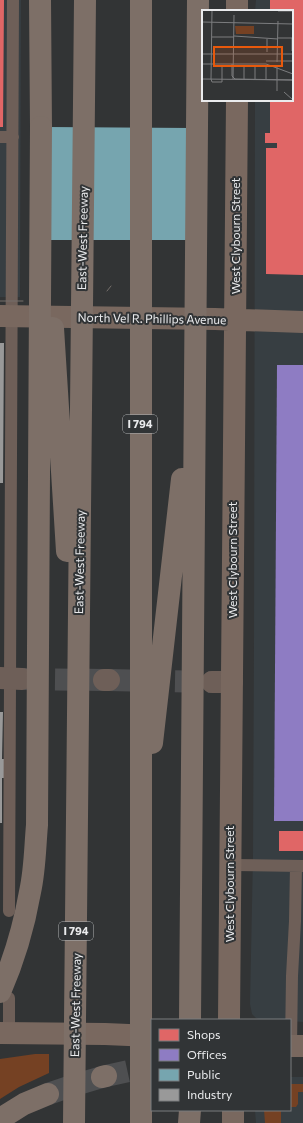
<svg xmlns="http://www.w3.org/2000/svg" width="303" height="1123" font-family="Commissioner,sans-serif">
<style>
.built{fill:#373e42}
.green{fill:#754123}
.shops{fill:#e06666}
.offices{fill:#8e7cc3}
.public{fill:#76a5af}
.industry{fill:#999}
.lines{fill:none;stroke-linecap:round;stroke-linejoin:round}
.street-tunnel{stroke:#4e4f51;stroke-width:22;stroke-dasharray:22 11;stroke-linecap:butt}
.highway-tunnel{stroke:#4e4f51;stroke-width:22;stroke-dasharray:22 11;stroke-linecap:butt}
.lane{stroke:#6e5f58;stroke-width:12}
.street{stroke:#6e5f58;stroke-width:22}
.secondary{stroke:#79685f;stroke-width:22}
.highway{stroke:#7d6f67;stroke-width:22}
.tram{stroke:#756f6b;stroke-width:1}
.highway-bridge{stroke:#7d6f67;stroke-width:22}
.labels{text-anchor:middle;stroke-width:4;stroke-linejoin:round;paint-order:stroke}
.shield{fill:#313436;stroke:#b2b4b6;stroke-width:1}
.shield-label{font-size:11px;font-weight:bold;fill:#eaebed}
.street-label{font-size:12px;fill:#eaebed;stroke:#313436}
.inset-road{fill:none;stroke:#7c7d7f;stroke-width:1}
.view{fill:#e8590c;fill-opacity:0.15;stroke:#e8590c;stroke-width:2}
.inset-edge{fill:none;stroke:#eaebed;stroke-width:2}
</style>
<rect width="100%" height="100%" fill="#323435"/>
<path class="built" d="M0 0H21L20 297H0Z
M256 0H303V1022L290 1021V1020H261L256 1018 252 1014 250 1004 253 855 254 642 255 100H292V11H255Z
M290 1077H303V1123H256L255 1110H290Z"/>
<path class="green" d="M35 1054H49V1073L19 1087 0 1099V1059Z
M290 1084H303V1092H298V1104L296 1107H290Z
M264 1110H281V1123H265Z"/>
<path class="shops" d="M0 0H4L3 127H0Z
M270 0H303V275L266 274V148H277V143H265V133H270V100H292V11H270Z
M279 831H303V851H279Z"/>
<path class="offices" d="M277 365H303V821H274Z"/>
<path class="public" d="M48 127 192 128V240H47Z"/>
<path class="industry" d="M0 343H4L3 483H0Z
M0 712H3L2 759H6V778H2V823H0Z"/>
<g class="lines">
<path class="street-tunnel" d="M22 679 104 680
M109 680 212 682"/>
<path class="highway-tunnel" d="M106 1076 152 1066
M48 1094 71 1086 102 1077"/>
<path class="lane" d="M0 137H13
M230 865 303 866
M9 911 13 0
M9 998V1033
M291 1046 292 976 295 921 296 866"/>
<path class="street" d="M0 678 22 679
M104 680H109
M212 682H232"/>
<path class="secondary" d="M237 11V0
M0 316 215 319 303 322
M229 1020 237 100
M0 1033 105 1034 152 1036
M290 1046H303
M233 1110V1123"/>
<path class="highway" d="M40 0 41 127
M102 1077 106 1076
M0 1119 24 1104 48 1094
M189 1123 190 1110"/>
<path class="tram" d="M107 291 111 286
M0 301H23"/>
<path class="highway-bridge" d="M141 0V1123
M53 328 67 551
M152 743 182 479
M0 992C14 960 24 926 30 892 35 870 35 847 37 825L41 127
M190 1020 198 0
M74 1123 85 0"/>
</g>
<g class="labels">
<g class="shield">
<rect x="123" y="415" width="34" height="18" rx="3"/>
<rect x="59" y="922" width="34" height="18" rx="3"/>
</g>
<g class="shield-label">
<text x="140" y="428">I 794</text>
<text x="76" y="935">I 794</text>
</g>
<g class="street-label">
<text transform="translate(236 236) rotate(-90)" y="4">West Clybourn Street</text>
<text transform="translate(83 238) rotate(-89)" y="4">East-West Freeway</text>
<text transform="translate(152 319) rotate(1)" y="4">North Vel R. Phillips Avenue</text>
<text transform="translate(233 560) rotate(-90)" y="4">West Clybourn Street</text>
<text transform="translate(80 562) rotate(-89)" y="4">East-West Freeway</text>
<text transform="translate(230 884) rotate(-90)" y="4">West Clybourn Street</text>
<text transform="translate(76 1005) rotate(-89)" y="4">East-West Freeway</text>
</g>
</g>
<g transform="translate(202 10)">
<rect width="91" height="91" fill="#323435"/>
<path d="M33 16H52V24H34Z" fill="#754123"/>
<path class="inset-road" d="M76 1H90M0 12 91 14M32 26 76 29M10 27H32M76 28H91M90 28V41M65 42V29M0 44H91M64 51H91M75 52 76 11M0 54H64L91 64M30 54V66L33 69 91 70M42 55V69M0 69 91 70M9 69 10 0M9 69 10 72H20V69M20 69V55M31 69 32 5M53 69V55M64 69V55M75 81V57M82 82 91 90"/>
<path class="view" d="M12 37H80V56H12Z"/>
<rect width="91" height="91" class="inset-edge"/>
</g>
<rect x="151" y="1019" width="140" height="92" fill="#313436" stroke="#7b7d7f"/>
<rect x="159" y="1029" width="20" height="12" fill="#e06666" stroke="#7b7d7f"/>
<text x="187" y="1039" font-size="12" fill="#eaebed">Shops</text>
<rect x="159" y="1049" width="20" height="12" fill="#8e7cc3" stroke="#7b7d7f"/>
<text x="187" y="1059" font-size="12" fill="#eaebed">Offices</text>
<rect x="159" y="1069" width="20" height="12" fill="#76a5af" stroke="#7b7d7f"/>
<text x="187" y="1079" font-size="12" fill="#eaebed">Public</text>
<rect x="159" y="1089" width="20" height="12" fill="#999999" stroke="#7b7d7f"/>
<text x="187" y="1099" font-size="12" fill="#eaebed">Industry</text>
</svg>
